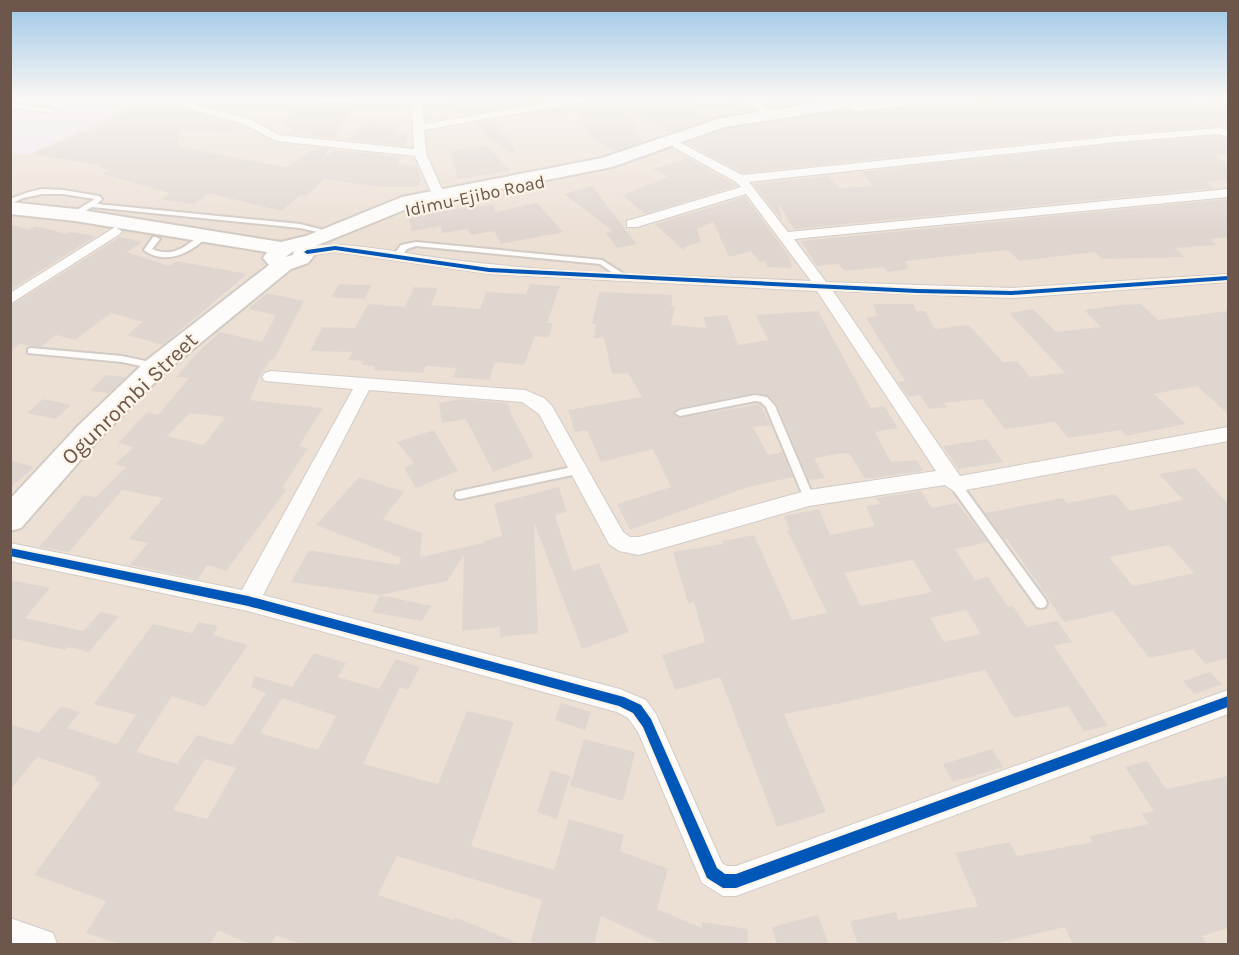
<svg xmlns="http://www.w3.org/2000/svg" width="1239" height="955" font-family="Karla,sans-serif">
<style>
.residential{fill:#ece0d5}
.education{fill:#f0e6ef}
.building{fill:#e0d6d0;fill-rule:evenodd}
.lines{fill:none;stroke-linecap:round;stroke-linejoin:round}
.lane-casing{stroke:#d2cbc6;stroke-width:4}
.street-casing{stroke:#d2cbc6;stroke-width:2}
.secondary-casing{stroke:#d2cbc4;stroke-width:4}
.lane{fill:#fdfcfb;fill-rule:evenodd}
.street{fill:#fdfcfb;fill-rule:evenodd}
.secondary{fill:#fdfcfb;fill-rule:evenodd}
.cycleway-casing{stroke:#fcf3e7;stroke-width:4}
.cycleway{fill:#0057b8;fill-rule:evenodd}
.labels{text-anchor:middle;stroke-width:4.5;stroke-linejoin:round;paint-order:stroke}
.far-street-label{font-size:18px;fill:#6d564b;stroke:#fcf3e7}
.street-label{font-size:22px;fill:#6d564b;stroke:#fcf3e7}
</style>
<rect width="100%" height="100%" fill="#f4eee7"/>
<path class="residential" d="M11 99H1228V944H11Z"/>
<path class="education" d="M11 99H143L31 154H11Z"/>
<path class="building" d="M450 99H556L456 116Z
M599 99 689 100 702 118 738 113 731 99H744L755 110 720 116 669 133 628 112 642 142 616 151 591 138 577 112 534 120 530 115 493 120 516 151 513 154 490 138 475 123Z
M762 99H825L770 108Z
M1028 99H1176L1201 107 1214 100 1228 104V121L1222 126 1117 134 742 173 687 143 725 129 848 110 855 113Z
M294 105H332L352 107 334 138 290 134 292 129 283 124Z
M131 107 176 111 182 108 244 126 232 133 180 130 178 147 285 167 317 148 329 149 322 160 334 150 401 157 398 164 417 166 421 180 416 187H381L325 179 306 196 301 195 281 211 209 193 194 204 161 199 170 193 103 174 110 170 99 168 103 166 31 154 84 132Z
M365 122 401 126 394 133H409L404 146 346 140Z
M1219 136 1228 139V154L1213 155 1228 164V179L1206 182 1215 188 794 229 778 203 782 220 753 184 828 176 840 188 873 186 861 172 1117 144Z
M488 146 510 171 458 179 450 151Z
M682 155 737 186 644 214 623 195 669 177 652 169 684 160Z
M592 186 625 229 637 244 617 248 606 233 613 231 564 194Z
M745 197 789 256 792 268 767 267 766 261 760 262 751 251 729 257 713 222 697 229 701 242 685 247 684 251 655 224Z
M1228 199V237L1210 239 1217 245 1175 248 1185 257 1102 259 1095 252 1019 261 1008 250 905 261 909 269 888 272 884 267 846 271 838 264 817 266 801 241Z
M537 203 563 232 501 244 494 231 470 235 468 229 442 233 441 226 412 231 408 215 493 205 496 212Z
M10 224 28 230 35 226 67 234 70 232 96 236 10 290Z
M120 237 142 242 127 252 169 266 177 261 247 274 163 345 127 335 143 322 111 313 75 340 56 335 41 347 20 344 10 352V306Z
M339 284 362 285H372L365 299 331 297Z
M530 284 560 286 547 323H553L548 338 535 336 524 365 495 362 489 380 453 377 457 368 426 366 423 373 373 370 375 366 362 365 363 361 348 360 352 352 310 351 322 327 355 328 368 304 405 307 414 287 438 288 431 305 480 309 486 292 526 294Z
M599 292 673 295 671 306H675L671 325 707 328 703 317 727 315 738 345 768 340 756 315 818 311 871 408 884 406 898 428 875 432 891 462 917 460 923 471 865 479 850 454 844 453 814 458 825 478 809 480 777 405 769 396 755 393 680 408 673 414 680 418 760 404 771 425 753 427 768 455 782 452 793 477 748 487 630 530 617 504 671 487 653 449 601 462 587 430 575 432 568 410 642 397 628 373 612 374 604 338H594L596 324H592Z
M267 293 304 301 274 359H271L260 376 250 400 323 408 299 446 308 448 282 488 287 489 226 571 207 565 198 579 130 565 148 543 129 539 163 498 122 490 69 552 39 547 84 495 96 497 126 467 115 464 134 447 118 443 147 412 158 415 189 378 176 377 200 350 220 332 262 342 276 315 248 309ZM190 413 225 417 204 445 167 436Z
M873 304H913L916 311H925L935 329 969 325 1003 362 1017 361 1030 377 1065 373 1009 313 1033 309 1056 332 1101 327 1084 310 1120 305 1141 304 1158 320 1228 311V414L1197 386 1154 394 1186 424 1126 436 1121 430 1068 438 1055 422 1005 429 982 399 944 403 947 407 929 409 920 395 908 397 898 382 905 381 866 318 877 316Z
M106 375 126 377 109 393 90 391Z
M43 399 71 405 56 419 27 413Z
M461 399 508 403 510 412 534 457 493 472 466 419 442 423 439 403Z
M434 430 458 471 416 488 404 468 414 463 397 442Z
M987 439 1003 462 958 469 943 446Z
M10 460 34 467 10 488Z
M1195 468 1228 504V658L1205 664 1193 649 1149 658 1113 611 1064 622 1007 539H1004L985 513 1063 498 1067 503 1115 494 1130 511 1183 500 1159 474ZM1169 545 1194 573 1133 586 1109 557Z
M359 477 404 492 383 519 422 533 420 557 484 543V541L502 536 494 504 559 487 567 512 555 515 573 571 599 563 629 632 582 649 534 522 538 633 500 637V627L462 631 464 555 447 581 380 595 431 606 422 621 372 612 380 595 291 582 309 550 399 565 401 558 316 525Z
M921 491 932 508 957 503 988 542 955 549 975 580 988 577 1008 607 1013 606 1027 627 1057 621 1072 642 1054 646 1108 726 1084 731 1068 706 1014 718 985 670 846 702 784 714 826 812 777 827 720 677 675 690 662 655 705 642 694 602 688 603 673 552 723 544 722 541 754 535 792 620 827 613 787 530H790L784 516 819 509 830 535 875 526 866 506 880 504 876 498ZM913 560 932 592 861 606 844 573ZM966 610 981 634 944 642 930 618Z
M10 580 50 588 25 618 84 631 100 612 119 616 89 652 68 647 65 650 10 638Z
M199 622 218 626 213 635 248 645 205 707 172 696 136 752 177 764 197 735 232 745 266 693 251 687 255 676 292 687 314 653 346 663 338 677 379 689 396 659 420 667 408 690 400 687 363 764 438 784 467 711 514 722 471 846 554 870 569 819 624 835 620 851 668 869 657 909 702 928V922L748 929 747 945H664L601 916 594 945H530L542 900 397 856 378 895 454 920 455 917 522 945H304L276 935 271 945H252L218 930 210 945H123L86 933 106 901 34 875 101 782 94 780 96 777 37 757 10 790V724L39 733 61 706 80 712 67 728 117 744 136 715 94 704 153 624 192 633ZM282 698 336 716 318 750 260 733ZM205 759 236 768 207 819 173 810Z
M1210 672 1222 684 1194 694 1183 681Z
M561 703 591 712 585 730 555 720Z
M584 739 635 752 623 801 570 786Z
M992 749 1003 767 953 782 943 764Z
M1147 761 1166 789 1228 776V928L1202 936 1207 945H1073L1065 927 989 945H858L850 921 896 912 898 920 978 906 955 853 1010 842 1017 856 1093 842 1089 836 1149 824 1142 814 1154 811 1125 767Z
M551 770 570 776 557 819 537 812Z
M818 915 829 945H777L772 927Z"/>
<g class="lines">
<defs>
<path id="lane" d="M10 103 52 109 55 111 52 113 10 107Z
M42 189 63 190 99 196 102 199 97 204 300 224 335 233 331 235 300 228 92 207 75 217H72V213L95 199 63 194H42L23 198 10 204V199L29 192Z
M201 234 208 236C191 253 165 266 144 250L153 237H156L160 239 152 249C172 258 186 247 201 234Z
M416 242 602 260 627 276 626 278H620L600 264 416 246 407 249 399 259 392 257 401 245Z
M31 348 122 356 155 363 160 366 155 369 122 362 28 353V349Z
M755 395 767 397 775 406 814 498 813 501H805L804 498 766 407 761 402 755 401 680 416 675 413 680 410Z
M577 466 582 470 577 474 460 499 456 498 455 495 456 492 460 491Z
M955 480 959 481 1045 599 1047 603 1045 607 1041 608 1037 607 951 487 950 484 951 481Z"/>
<path id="street" d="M182 99H192L194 104 250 119 279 135 414 149 412 105 322 102 317 99H422L424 124 571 99H597L424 130 426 153 444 194 438 198 432 194 415 156 276 141 242 123 185 108Z
M746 99H758L773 114 764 116Z
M1220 128 1228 130V137L1219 134 1117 142 749 182 788 232 1228 189V197L794 239 826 282 1012 288 1228 274V282L1012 298 833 291 960 476 1228 427V441L955 492 945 485 809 506 639 555 619 551 609 544 539 414 522 402 369 390 263 595 620 689 646 700 656 714 722 863 727 866H736L1228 690V714L736 896H723L702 883 638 732 628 718 617 712 248 611 10 561V543L242 590 353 389 265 381 262 377 265 373 271 371 525 390 544 398 552 406 623 532 630 537H639L809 490 936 471 817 291 489 274 335 252 307 256 300 252C315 235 401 253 425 256 552 275 682 275 811 281L746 194 637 227H627V221L741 187 736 182 673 147V143H681L742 175 1117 136Z
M115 227 122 231 120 234 10 304V293Z
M10 918 53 933 57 944H10Z"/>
<path id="secondary" d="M842 99H936L929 104 855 111 848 108 724 127 612 167 414 206 313 247 317 252 308 263 291 269 165 372 98 440 21 528 10 531V499L78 426 147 360 269 265 263 258 267 252 75 221 10 214V202L75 209 281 242 306 236 402 197 602 158 721 118ZM294 251 293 255 285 257Z"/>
</defs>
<use href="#lane" class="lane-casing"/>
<use href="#street" class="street-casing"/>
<use href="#secondary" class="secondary-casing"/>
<use href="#lane" class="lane"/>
<use href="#street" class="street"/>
<use href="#secondary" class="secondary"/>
<defs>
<path id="cycleway" d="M335 246 489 268 917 289 1012 291 1228 276V280L1012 295 917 293 489 272 335 250 307 254 304 252 307 250Z
M10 548 248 596 624 697 641 705 651 719 717 868 725 874H736L1228 696V707L736 888H723L707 878 643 727 633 713 619 706 248 606 10 556Z"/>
</defs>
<use href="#cycleway" class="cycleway-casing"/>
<use href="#cycleway" class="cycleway"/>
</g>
<linearGradient id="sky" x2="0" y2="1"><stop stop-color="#9cc6e6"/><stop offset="0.42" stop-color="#faf7f4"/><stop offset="1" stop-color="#faf7f4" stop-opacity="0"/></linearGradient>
<rect width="1239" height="233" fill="url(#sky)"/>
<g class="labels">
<g class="far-street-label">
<text transform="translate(475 196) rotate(-12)" y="6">Idimu-Ejibo Road</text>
</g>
<g class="street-label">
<text transform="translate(129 398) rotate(-44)" y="8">Ogunrombi Street</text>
</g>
</g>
<rect width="1239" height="955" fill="none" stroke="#6d564b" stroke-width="24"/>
</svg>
